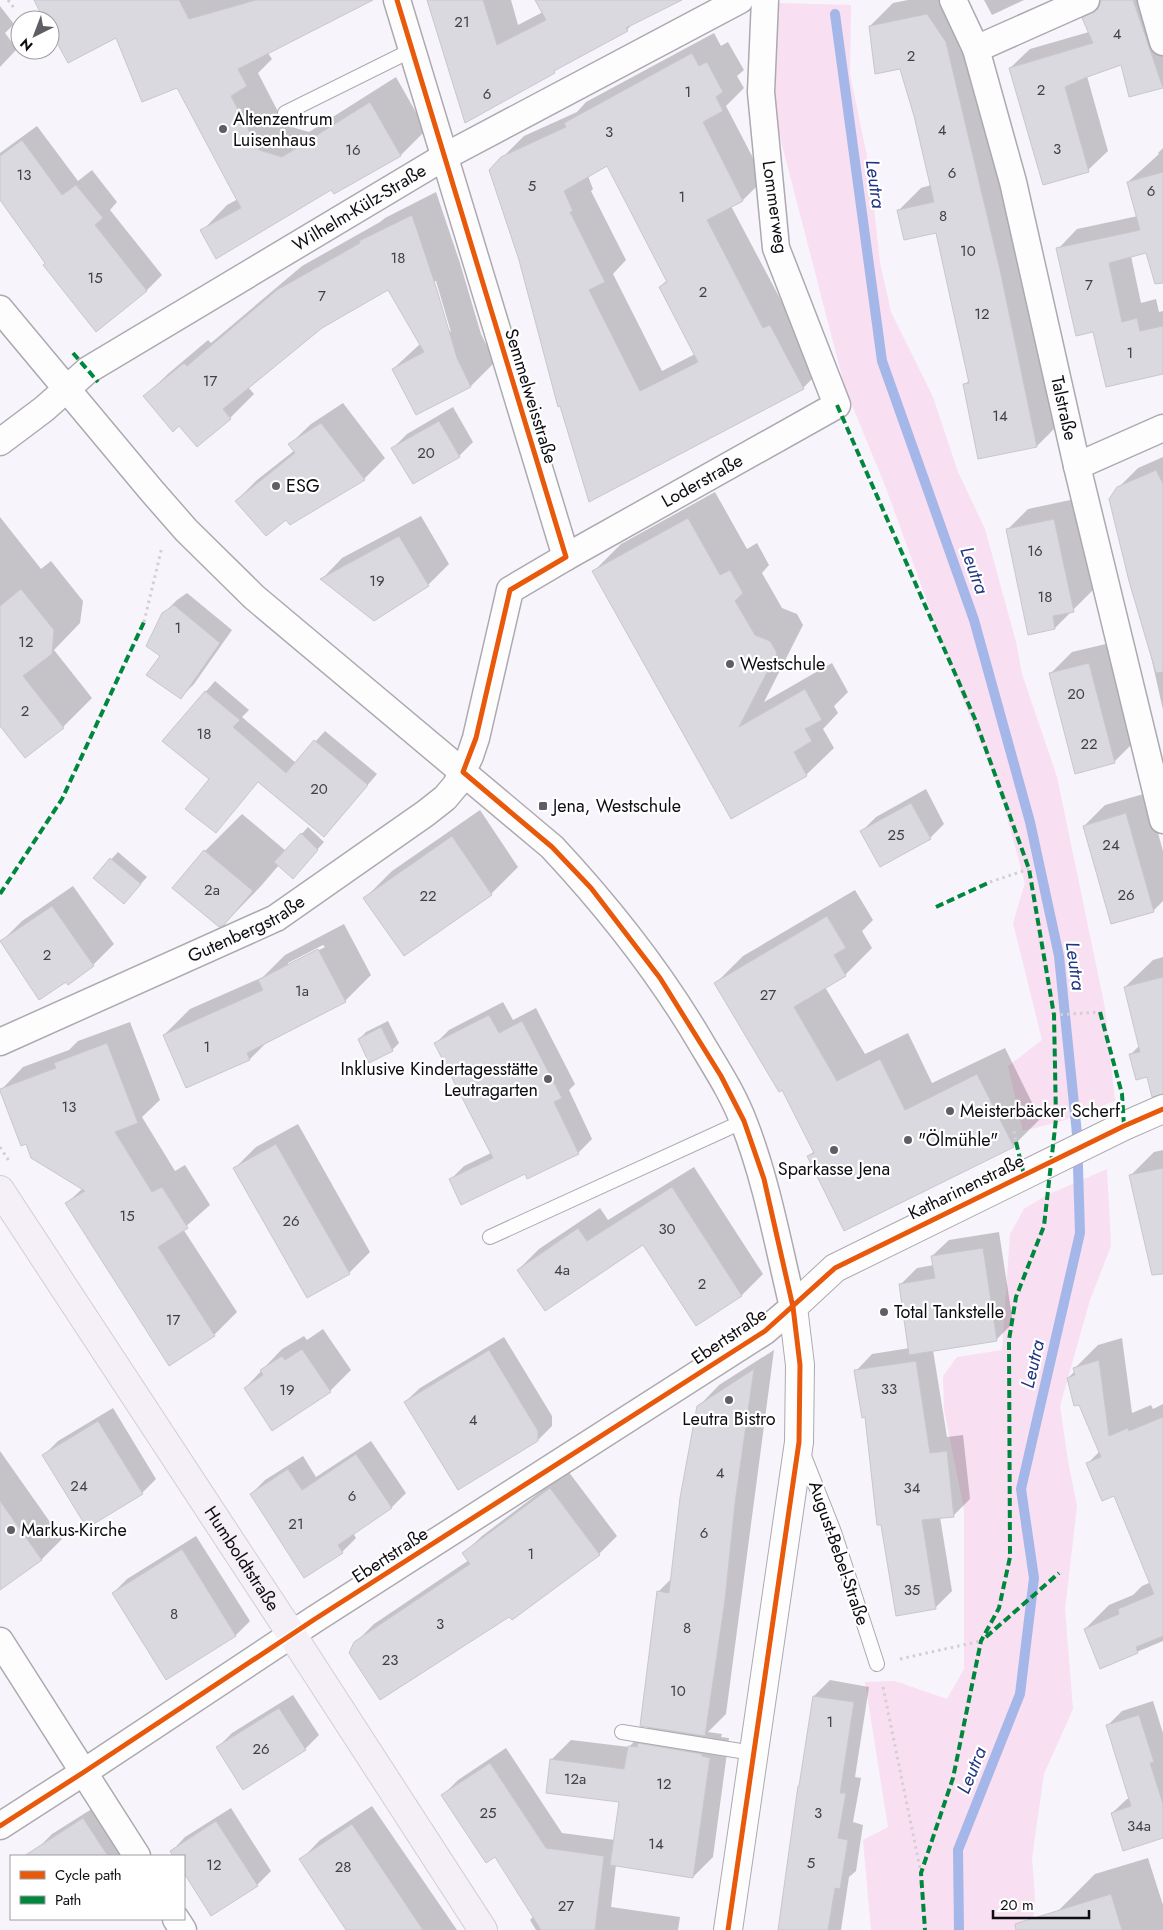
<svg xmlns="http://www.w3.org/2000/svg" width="1163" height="1930" font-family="Jost,sans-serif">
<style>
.green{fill:#f8dff1}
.shadow{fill:#0003;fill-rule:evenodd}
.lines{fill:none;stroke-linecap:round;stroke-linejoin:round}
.stream{stroke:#a5b7e8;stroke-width:10}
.building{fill:#dad9df;stroke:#c8c7cd;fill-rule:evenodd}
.service-casing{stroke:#acaab0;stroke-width:16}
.minor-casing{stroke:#acaab0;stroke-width:29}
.tertiary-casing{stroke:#acaab0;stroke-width:30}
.primary-casing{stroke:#d1cfd3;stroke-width:30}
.path{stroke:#d2d0d3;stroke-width:3;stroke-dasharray:2.5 4;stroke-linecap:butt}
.service{stroke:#fefdfe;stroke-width:14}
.minor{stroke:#fefdfe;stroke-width:26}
.tertiary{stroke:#fefdfe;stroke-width:28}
.primary{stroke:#f5eff7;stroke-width:28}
.quiet{stroke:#00873e;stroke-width:4;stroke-dasharray:8 4;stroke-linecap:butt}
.cycleway-casing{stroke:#fff;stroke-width:8}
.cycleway{stroke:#e8590c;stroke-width:5}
.poi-dot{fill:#605e64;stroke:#fff;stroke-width:2}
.labels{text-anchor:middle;stroke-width:4.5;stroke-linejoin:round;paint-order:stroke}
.number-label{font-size:15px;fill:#424045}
.poi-label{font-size:18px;fill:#0f0d12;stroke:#fff;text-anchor:start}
.street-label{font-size:18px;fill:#0f0d12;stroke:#fff}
.water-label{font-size:19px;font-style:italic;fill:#1f3683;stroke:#fff}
</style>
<rect width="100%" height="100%" fill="#f7f4fb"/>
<path class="green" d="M778 3 851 5 850 74 870 171 880 263 891 312 933 397 958 472 985 529 1016 642 1022 674 1057 777 1105 1008 1115 1101 1062 1121 1023 1131 1008 1066 1042 1040 1013 923 1025 883 1000 791 960 692 886 488 845 388 773 110Z
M1107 1169 1111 1246 1090 1300 1060 1406 1068 1461 1077 1506 1065 1609 1073 1709 1044 1774 1032 1858 1035 1898 1032 1930H871L863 1840 888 1827 865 1682 895 1681 947 1699 964 1669V1510L944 1409 943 1376 957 1357 1002 1350 1010 1234 1024 1209 1047 1195Z"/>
<path class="shadow" d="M35 0H360L268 53 272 59 258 73 285 125 309 132 396 77 426 130 401 155 334 192 332 189 202 231 227 205 238 199 178 86 116 36 50 28V20H46Z
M428 0H511L518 25 543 12 536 0H679L633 23 627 30 560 66 554 72 465 121Z
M908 0H956L1060 423 1037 446 965 385 969 380 937 231 898 211 921 188 931 185 916 115 901 68 870 26 893 3Z
M984 0H1024L992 15Z
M1105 0H1160L1163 10V87L1130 96 1121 63 1087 76 1108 151 1088 170 1010 68 1030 49 1089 32 1084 20Z
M0 6 14 24 5 33 17 49 0 67Z
M714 33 721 46 728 42 744 70 737 76 744 88 726 106 764 179 743 200 731 206 785 308 792 304 824 367 803 388 590 500 502 158 524 136 577 112 586 102ZM607 165 667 280 660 287 695 354 662 371 613 274 626 260 591 191 593 189 588 176Z
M37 126 78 181 92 170 117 202 110 210 162 275 147 290 96 330 0 199V153Z
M1163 148V247L1131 256 1141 303 1156 299 1159 312 1163 311V373L1094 331 1058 249 1077 229 1138 216 1128 182 1159 154 1158 153Z
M436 192 460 263 481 334 495 362 471 386 416 413 393 369 420 344 389 288 321 327 248 387 254 394 230 418 197 445 180 424 145 396 169 373 208 340 211 343 302 266 380 222 385 218ZM433 281H436L451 332 447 328Z
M343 403 385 458 364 479 290 524 286 518 236 501 257 480 295 450 290 444 311 424Z
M453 407 473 442 459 456 393 448 407 434Z
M1163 457V710L1146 634 1118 488 1138 468Z
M715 492 747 549 757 543 769 565 762 573 782 608 797 614 803 625 764 702 832 663 848 692 834 706 838 713 823 729 834 748 806 775 731 817 594 571 621 544Z
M1075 499 1094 589 1055 628 1007 530 1028 509Z
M421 516 449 564 428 585 322 579 342 558Z
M0 517 41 569 51 561 83 601 80 623 54 650 92 698 63 727 0 724Z
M187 593 232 630 194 684 181 697 162 655 163 614 177 600Z
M1110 643 1135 741 1114 762 1051 673 1072 652Z
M215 681 249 710 242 717 296 763 325 731 377 774 324 836 258 781 216 832 210 779 163 741Z
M926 789 944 824 930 838 862 831 876 817Z
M1147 793 1163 851V901L1153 911 1084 826 1105 805Z
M480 810 518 867 491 894 404 954 365 898 392 871Z
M242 814 286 851 308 827 324 842 299 870 279 865 261 886 224 924 205 851Z
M118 852 147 877 131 895 95 877Z
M73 886 114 944 93 965 66 980 40 999 1 942 22 921Z
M855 890 873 920 862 931 872 948 845 975 825 987 865 1054 908 1033 932 1083 1005 1048 1040 1119 1013 1146 808 1157 814 1151 782 1088 716 983 743 956Z
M344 924 371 975 345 1001 269 1040 250 1059 187 1086 164 1035 190 1009 263 977 285 955ZM323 945 325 947 288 966V963Z
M1163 957V1072L1131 1054 1140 1045 1125 987 1153 960Z
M503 1002 513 1020 536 1008 575 1084 569 1090 592 1139 579 1152 528 1177 526 1173 450 1180 464 1166 491 1153 436 1043 449 1030Z
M388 1021 399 1043 392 1050 359 1039 366 1032Z
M130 1022 160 1100 142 1117 175 1171 185 1165 210 1205 183 1229 237 1312 214 1335 169 1364 67 1203 83 1188 1 1090 23 1067 69 1050 78 1041Z
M298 1124 370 1252 349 1273 235 1168 256 1147Z
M1163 1150V1269L1131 1175 1154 1152Z
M694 1167 763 1274 742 1295 696 1324 644 1243 518 1270 539 1249 600 1208 608 1220Z
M999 1232 1013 1323 996 1340 933 1350 947 1437 963 1435 970 1499 953 1516 940 1517 952 1591 935 1608 866 1416 856 1371 872 1354 910 1348 900 1285 917 1268 934 1265 932 1256 949 1240Z
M323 1329 351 1370 330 1391 272 1429 245 1388 282 1349 304 1336 307 1340Z
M504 1337 552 1416V1426L538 1440 405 1402 420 1388Z
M1122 1338 1132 1413 1151 1405 1153 1409 1163 1404V1641L1101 1667 1085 1629 1109 1605 1133 1595 1142 1586 1151 1582 1115 1494 1087 1464 1100 1451 1068 1378 1075 1371V1368L1098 1345Z
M774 1350 726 1714 708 1732 722 1734 721 1737 729 1738 713 1857 693 1877 616 1865 611 1907 680 1917 678 1930H536L530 1920 534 1916 495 1855 443 1795 458 1780 506 1748 562 1833 615 1840 621 1801 551 1760 571 1740 629 1747 649 1726 658 1592 672 1578 698 1407 719 1385Z
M113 1408 156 1479 142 1493 44 1455 58 1441Z
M371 1441 406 1493 392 1507 353 1533 356 1538 342 1552 251 1494 265 1480 303 1456 316 1477Z
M0 1451 62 1539 42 1559 2 1587 0 1585Z
M568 1471 617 1536 599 1554 355 1643 374 1624 469 1560 464 1553 482 1536Z
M196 1536 250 1621 236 1635 166 1678 113 1593 127 1579Z
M830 1680 869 1687 855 1777 861 1778 853 1822 863 1825 856 1871 849 1877 841 1930H779L814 1696Z
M293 1695 319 1735 305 1749 218 1747 232 1733Z
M1153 1701 1163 1733V1837L1112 1813 1127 1799 1130 1798 1108 1725 1122 1711Z
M98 1805 132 1856H43L38 1848 52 1834Z
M372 1806 457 1930H348L301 1860 320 1840Z
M231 1808 271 1871 257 1885 212 1915 184 1871V1856H174L171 1852 185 1837Z
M1148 1858 1163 1905V1930H1064L1058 1911 1095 1874Z"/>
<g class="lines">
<path class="stream" d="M835 14 882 361 974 620 1030 822 1059 956 1077 1134 1080 1233 1021 1489 1034 1578 1020 1694 958 1850 959 1930"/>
</g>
<path class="building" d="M34 0H179L189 19 256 0H373L238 69 247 86 231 96 259 150 282 157 370 102 401 156 334 194 331 190 216 259 200 230 241 208 177 88 142 102 116 38 68 63 50 30V20H44Z
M427 0H483L497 45 546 20 535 0H682L626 28 628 31 554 71 555 73 465 123Z
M1101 0H1133L1163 88 1129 97 1121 65 1087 77 1065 87 1089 172 1043 185 1009 68 1093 43 1082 18 1098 9Z
M927 14 946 42 1000 270 1037 447 978 459 963 384 969 383 936 233 904 240 897 210 934 202 914 116 900 69 875 74 869 26Z
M692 53 699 66 707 62 723 92 716 97 723 111 703 122 743 201 707 220 763 328 770 325 804 389 589 502 560 406 558 407 519 260 489 170 501 157 566 127 564 123ZM607 166 667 282 659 287 698 362 640 391 589 290 605 282 570 212 573 211 564 191Z
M22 140 62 195 76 185 103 218 95 225 147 291 96 332 43 265 45 263 0 200V156Z
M1163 172V283L1155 284 1146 253 1109 263 1122 322 1137 318 1140 331 1163 326V374L1106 387 1093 332 1076 336 1056 248 1140 230 1127 182Z
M412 215 436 287 457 358 471 387 416 415 392 369 424 352 388 290 322 328 223 409 231 419 197 447 179 426 173 432 143 396 184 363 187 366 277 290 360 243 359 241Z
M439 421 460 457 413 484 391 448Z
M321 423 365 480 290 525 286 520 266 536 235 501 295 453 288 444Z
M1156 470 1163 484V672L1156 673 1129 581 1109 499 1117 487Z
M688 518 720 575 730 570 743 593 735 601 755 635 770 641 777 653 739 727 805 689 822 720 805 729 812 741 794 752 807 776 731 819 592 571Z
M1054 519 1074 612 1053 616 1055 629 1028 635 1006 529Z
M399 536 429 586 374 621 320 579Z
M21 589 54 630 52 654 23 676 64 728 25 758 0 726V606Z
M174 605 220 643 181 699 146 675 160 656 146 646 162 613Z
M1089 663 1115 763 1075 774 1049 673Z
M205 691 240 720 233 727 286 773 314 740 368 785 324 837 258 782 216 833 185 809 209 779 162 741Z
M911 803 931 839 880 867 860 831Z
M1126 813 1154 912 1111 924 1083 826Z
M301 833 318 850 293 879 274 862Z
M452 836 492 895 404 956 363 898Z
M204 850 253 891 224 925 219 927 172 888Z
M110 858 141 884 124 904 93 878Z
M52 906 94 966 68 985 66 982 39 1000 0 941Z
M827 916 846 948 834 955 846 976 794 1007 837 1081 880 1059 905 1110 977 1074 1014 1147 844 1231 807 1156 814 1153 782 1090 779 1092 714 983Z
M318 949 346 1002 247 1053 250 1060 186 1088 163 1035 263 990 258 980Z
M1163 977V1094L1152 1097 1147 1077 1136 1080 1129 1054 1140 1052 1124 987Z
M489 1015 499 1033 522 1021 562 1098 554 1102 579 1154 527 1179 525 1174 461 1205 449 1179 493 1158 434 1043Z
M381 1027 393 1051 369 1063 358 1039Z
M107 1043 138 1123 115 1132 152 1192 162 1187 188 1228 158 1247 215 1336 169 1366 65 1203 85 1191 31 1158 26 1144 21 1146 0 1091V1089L56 1068 54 1063Z
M276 1144 350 1274 307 1298 233 1168Z
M1163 1168V1274L1152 1275 1129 1175Z
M672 1187 742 1296 696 1326 643 1245 545 1311 517 1270 578 1228 587 1241Z
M983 1248 997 1341 909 1355 899 1284 935 1278 931 1256Z
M302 1349 331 1392 272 1431 244 1388 263 1375 260 1370 282 1356 285 1360Z
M489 1350 538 1431V1441L458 1490 404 1402Z
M1099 1360 1109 1436 1128 1428 1129 1431 1163 1417V1636L1136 1647 1138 1653 1100 1669 1084 1629 1119 1614 1118 1609 1154 1594 1114 1496 1102 1501 1086 1463 1101 1457 1079 1405 1074 1406 1067 1378 1075 1375 1073 1368Z
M916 1361 930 1453 947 1451 954 1517 922 1520 936 1609 896 1616 881 1525H877L865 1417 862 1418 854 1370Z
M754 1369 735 1503 725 1600 705 1736 640 1726 657 1591 669 1593 680 1498 697 1406Z
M98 1421 143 1494 87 1528 42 1455Z
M356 1454 392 1508 338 1545 343 1553 304 1578 250 1494 288 1469 302 1490Z
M550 1488 600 1555 512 1620 509 1617 380 1700 349 1653 354 1642 470 1564 462 1553Z
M0 1501 42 1560 0 1590Z
M182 1549 236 1636 166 1680 112 1593Z
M813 1696 854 1702 840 1793H846L838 1838 848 1840 840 1889 835 1888 828 1930H778L798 1786H799Z
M279 1708 306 1750 243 1790 216 1747Z
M1139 1715 1154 1762 1150 1763 1163 1804V1838L1123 1851 1111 1813 1131 1806 1106 1725Z
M638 1743 702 1754V1756L710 1758 693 1878 610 1865 619 1802 546 1793 550 1759 624 1769 628 1746 637 1747Z
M490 1763 546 1848 604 1856 595 1930H541L495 1857 486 1863 441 1795Z
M83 1818 108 1856H24Z
M216 1821 258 1886 211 1916 184 1873V1856H173L170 1851Z
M352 1824 423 1930H346L299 1859Z
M1111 1894 1122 1930H1016L1015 1924Z"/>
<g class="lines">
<defs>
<path id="service" d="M285 113 412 50
M490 1237 744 1121
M802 1451 834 1532 877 1664
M622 1732 753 1753"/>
<g id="minor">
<path id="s1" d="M953 0 976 49 1013 182 1077 466 1163 820"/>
<path d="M1151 0 1163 42"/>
<path d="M976 49 1086 0"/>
<path d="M0 309 151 490 186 530 254 597 552 847C609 908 661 974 703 1046 718 1071 734 1096 744 1123 767 1182 778 1245 793 1307L765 1331 315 1619 84 1772 0 1826"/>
<path id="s2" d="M0 442 44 409 88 370 444 157 740 0"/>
<path d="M1077 466 1163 428"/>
<path id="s3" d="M566 557 837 405 776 248 761 92 765 0"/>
<path id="s4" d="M0 1042 276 918 426 813 445 798 456 785 470 756 476 738 510 590 566 557 397 0"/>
<path d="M0 1641 137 1856"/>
<path d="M176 1919 183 1930"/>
</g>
<path id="tertiary" d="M728 1930 799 1442 800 1365 793 1307 835 1268 1124 1126 1163 1109"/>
<g id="primary">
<path id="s5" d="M0 1190 292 1635 483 1930"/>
</g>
</defs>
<use href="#service" class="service-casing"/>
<use href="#minor" class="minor-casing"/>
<use href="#tertiary" class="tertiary-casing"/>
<use href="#primary" class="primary-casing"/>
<path class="path" d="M8 0 14 8
M144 622 162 547
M990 882 1029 869
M1054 1015 1100 1012
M1014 1131 1016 1142
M0 1147 9 1161
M900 1659 981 1641
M883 1687 921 1873"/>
<use href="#service" class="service"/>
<use href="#minor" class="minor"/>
<use href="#tertiary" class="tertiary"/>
<use href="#primary" class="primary"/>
<path class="quiet" d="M73 353 98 382
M837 405 975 719 1029 869 1054 1015 1056 1119 1044 1226 1016 1297 1009 1340 1010 1557 999 1608 981 1641 953 1778 921 1873 925 1930
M0 894 62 799 144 622
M936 907 990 882
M1100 1012 1122 1094 1124 1126
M1016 1142 1024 1175
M986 1637 1059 1573"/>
<defs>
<path id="cycleway" d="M397 0 566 557 510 590 476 738 463 772 552 847 591 888 660 978 721 1076 744 1121 764 1179 793 1307 800 1365 799 1442 728 1930
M0 1826 84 1772 315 1619 765 1331 835 1268 1124 1126 1163 1109"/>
</defs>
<use href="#cycleway" class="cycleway-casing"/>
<use href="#cycleway" class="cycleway"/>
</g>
<g class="poi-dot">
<circle cx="223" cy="129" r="5"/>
<circle cx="276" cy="486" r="5"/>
<circle cx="730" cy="664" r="5"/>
<rect x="538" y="801" width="10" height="10" rx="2.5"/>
<circle cx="548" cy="1079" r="5"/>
<circle cx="950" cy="1111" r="5"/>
<circle cx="908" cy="1140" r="5"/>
<circle cx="834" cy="1150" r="5"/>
<circle cx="884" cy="1312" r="5"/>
<circle cx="729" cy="1400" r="5"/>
<circle cx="11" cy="1530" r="5"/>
</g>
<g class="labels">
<g class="number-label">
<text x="462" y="27">21</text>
<text x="1117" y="39">4</text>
<text x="911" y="61">2</text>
<text x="1041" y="95">2</text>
<text x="688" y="97">1</text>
<text x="487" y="99">6</text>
<text x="942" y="135">4</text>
<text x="609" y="137">3</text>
<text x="1057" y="154">3</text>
<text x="353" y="155">16</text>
<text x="952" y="178">6</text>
<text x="24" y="180">13</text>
<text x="532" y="191">5</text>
<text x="1151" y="196">6</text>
<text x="682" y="202">1</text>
<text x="943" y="221">8</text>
<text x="968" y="256">10</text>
<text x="398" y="263">18</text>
<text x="95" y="283">15</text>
<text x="1089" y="290">7</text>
<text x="703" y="297">2</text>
<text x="322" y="301">7</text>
<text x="982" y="319">12</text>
<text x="1130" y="358">1</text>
<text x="210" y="386">17</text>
<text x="1000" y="421">14</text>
<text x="426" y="458">20</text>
<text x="1035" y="556">16</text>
<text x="377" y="586">19</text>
<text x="1045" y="602">18</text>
<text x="178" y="633">1</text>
<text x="26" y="647">12</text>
<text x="1076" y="699">20</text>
<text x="25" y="716">2</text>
<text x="204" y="739">18</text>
<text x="1089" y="749">22</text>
<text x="319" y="794">20</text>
<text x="896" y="840">25</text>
<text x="1111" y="850">24</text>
<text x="212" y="895">2a</text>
<text x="1126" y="900">26</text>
<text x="428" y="901">22</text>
<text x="47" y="960">2</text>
<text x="302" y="996">1a</text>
<text x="768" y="1000">27</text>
<text x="207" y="1052">1</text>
<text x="69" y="1112">13</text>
<text x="127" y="1221">15</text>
<text x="291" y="1226">26</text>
<text x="667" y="1234">30</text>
<text x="562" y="1275">4a</text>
<text x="702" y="1289">2</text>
<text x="173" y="1325">17</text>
<text x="889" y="1394">33</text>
<text x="287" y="1395">19</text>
<text x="473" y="1425">4</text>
<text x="720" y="1478">4</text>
<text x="79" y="1491">24</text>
<text x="912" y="1493">34</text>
<text x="352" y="1501">6</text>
<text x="296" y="1529">21</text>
<text x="704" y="1538">6</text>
<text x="531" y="1559">1</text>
<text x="912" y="1595">35</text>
<text x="174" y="1619">8</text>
<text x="440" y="1629">3</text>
<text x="687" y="1633">8</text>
<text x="390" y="1665">23</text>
<text x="678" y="1696">10</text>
<text x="830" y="1727">1</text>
<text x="261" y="1754">26</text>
<text x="575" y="1784">12a</text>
<text x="664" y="1789">12</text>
<text x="488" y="1818">25</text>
<text x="818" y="1818">3</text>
<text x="1139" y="1831">34a</text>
<text x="656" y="1849">14</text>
<text x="811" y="1868">5</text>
<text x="214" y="1870">12</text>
<text x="343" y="1872">28</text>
<text x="566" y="1911">27</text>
</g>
<g class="poi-label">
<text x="233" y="125">Altenzentrum<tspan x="233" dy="21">Luisenhaus</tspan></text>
<text x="286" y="492">ESG</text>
<text x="740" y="670">Westschule</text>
<text x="553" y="812">Jena, Westschule</text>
<text x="538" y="1075" text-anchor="end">Inklusive Kindertagesstätte<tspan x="538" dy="21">Leutragarten</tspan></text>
<text x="960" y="1117">Meisterbäcker Scherf</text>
<text x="918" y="1146">"Ölmühle"</text>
<text x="834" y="1175" text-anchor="middle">Sparkasse Jena</text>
<text x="894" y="1318">Total Tankstelle</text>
<text x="729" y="1425" text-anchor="middle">Leutra Bistro</text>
<text x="21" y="1536">Markus-Kirche</text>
</g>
<g class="street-label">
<text transform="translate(775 207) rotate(82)" y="6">Lommerweg</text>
<text dy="6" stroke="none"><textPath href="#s2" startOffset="430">Wilhelm-Külz-Straße</textPath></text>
<text transform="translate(531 396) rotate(73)" y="6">Semmelweisstraße</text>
<text dy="6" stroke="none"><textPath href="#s1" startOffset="424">Talstraße</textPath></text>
<text dy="6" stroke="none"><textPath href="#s3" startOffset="156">Loderstraße</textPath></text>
<text dy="6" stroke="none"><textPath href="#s4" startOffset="271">Gutenbergstraße</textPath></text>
<text transform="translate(966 1187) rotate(-26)" y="6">Katharinenstraße</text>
<text transform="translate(729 1336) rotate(-34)" y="6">Ebertstraße</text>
<text transform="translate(839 1553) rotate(71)" y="6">August-Bebel-Straße</text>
<text transform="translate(390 1555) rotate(-33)" y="6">Ebertstraße</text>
<text dy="6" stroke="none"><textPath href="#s5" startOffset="441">Humboldtstraße</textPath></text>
</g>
<g class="water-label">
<text transform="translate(876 184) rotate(82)" y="7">Leutra</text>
<text transform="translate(975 570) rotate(70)" y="7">Leutra</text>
<text transform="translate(1076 966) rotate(82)" y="7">Leutra</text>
<text transform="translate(1032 1364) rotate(-77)" y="7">Leutra</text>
<text transform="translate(971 1770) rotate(-68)" y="7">Leutra</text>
</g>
</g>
<rect x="10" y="1855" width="175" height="65" fill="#ffffff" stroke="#9f9ea0"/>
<rect x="20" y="1871" width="25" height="8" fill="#e8590c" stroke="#9f9ea0"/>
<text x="55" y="1880" font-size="15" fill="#0f0d12">Cycle path</text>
<rect x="20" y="1896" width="25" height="8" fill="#00873e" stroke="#9f9ea0"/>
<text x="55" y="1905" font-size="15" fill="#0f0d12">Path</text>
<g transform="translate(35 35) rotate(222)"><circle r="24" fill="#ffffff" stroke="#9f9ea0"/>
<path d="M0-4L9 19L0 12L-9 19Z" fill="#605e64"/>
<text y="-8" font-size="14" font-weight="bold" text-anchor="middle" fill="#0f0d12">N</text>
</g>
<path d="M993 1910v8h96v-8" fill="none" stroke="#0f0d12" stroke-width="2.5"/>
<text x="1000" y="1910" font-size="15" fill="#0f0d12" stroke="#ffffff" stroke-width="4" paint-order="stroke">20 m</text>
</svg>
